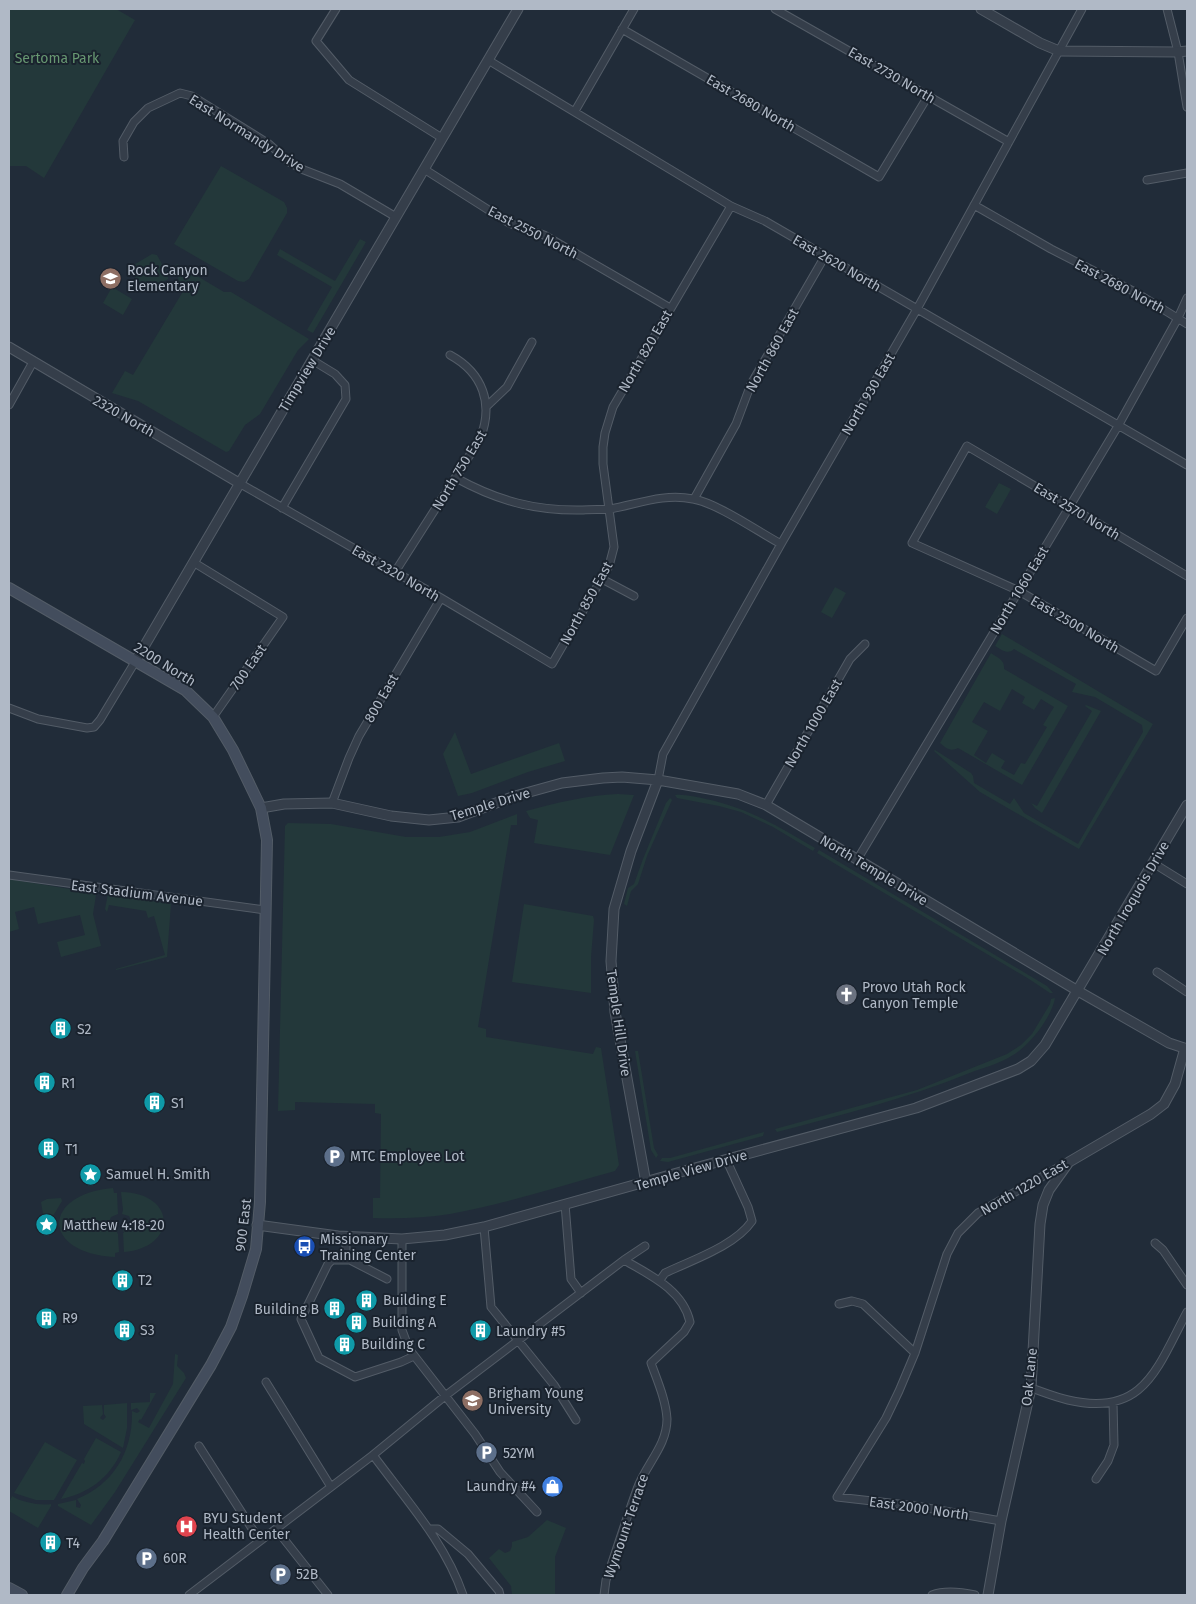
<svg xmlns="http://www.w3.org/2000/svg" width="1196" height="1604" font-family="'Fira Sans',sans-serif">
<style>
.green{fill:#23383a;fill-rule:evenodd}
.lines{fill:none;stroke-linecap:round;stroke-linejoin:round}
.minor-casing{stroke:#535c67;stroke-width:9}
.tertiary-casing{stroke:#535c67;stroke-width:11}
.secondary-casing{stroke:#535c67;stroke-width:12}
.minor{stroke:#353e4a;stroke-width:7}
.tertiary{stroke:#353e4a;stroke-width:9}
.secondary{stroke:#434d5d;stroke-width:10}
.labels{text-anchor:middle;stroke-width:4;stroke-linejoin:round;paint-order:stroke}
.park-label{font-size:14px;fill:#679771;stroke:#1a232e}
.street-label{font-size:14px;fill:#b0b9c6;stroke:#1a232e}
.poi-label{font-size:14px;fill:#b0b9c6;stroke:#1a232e;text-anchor:start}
</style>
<rect width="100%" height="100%" fill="#212c39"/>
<path class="green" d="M9 9H116L135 20 44 178 26 166H9Z
M221 166 284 202 287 208V213L249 279 244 282 238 281 174 244Z
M360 239 366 242 313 333 307 330 332 287 277 255 280 249 335 281Z
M152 254 157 255 168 275V279L147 292 142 290 131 270 132 266Z
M177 264 224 292H231L309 339 298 350 260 414 245 425 229 451 226 452 138 401 112 393 125 371 133 375 182 293 175 266Z
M112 287 132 299 123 315 103 303Z
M999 483 1011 489 997 514 985 507Z
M835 587 846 593 832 618 821 612Z
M1002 634 1153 724 1079 849 980 792 934 751 935 750 971 773 973 776 974 783 1010 804 1014 798 1024 813 1078 844 1143 732 1142 725 1095 697 1072 692 1076 684 1014 649C1008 655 1002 650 995 646Z
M991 653C998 658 1005 660 1004 669L1068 706 1022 785 958 748C950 752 946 748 940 743ZM1012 689 1025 697 1022 703 1034 710 1041 699 1054 707 1043 725 1047 727 1025 764 1021 763 1014 775 1001 768 1005 761 992 753 986 763 974 755 988 731 972 722 984 702 1000 711Z
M1086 705 1101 711 1042 813 1035 808 1031 803 1037 806 1092 711 1085 706Z
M455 732 471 774 559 743 565 761 528 772 472 793 458 796 443 754Z
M618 794 634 795 610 855 534 843 538 820 530 818 526 811C557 803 587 795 618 794Z
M675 795C685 794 696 797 706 799 748 808 778 826 815 848L813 851 773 827 741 812 719 806 677 798Z
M670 798 672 800 647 856 638 884 631 891 627 906 624 904 628 888 634 884 643 859 666 803Z
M517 814V825H511L478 1027 486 1029V1037L593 1054 596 1047 601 1048 619 1165 615 1171C560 1186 506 1204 450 1214 425 1218 399 1219 373 1218V1198H380L381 1114 375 1113V1104L295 1102V1110L278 1111 285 826 288 823 331 824 406 837H439L470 832Z
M819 850 1047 986 1053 993H1050L1029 979 817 853Z
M9 879 94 893 96 895 93 914 101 946 61 957 57 942 85 935 80 915 38 924 34 907 15 912 19 929 9 932Z
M108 894 171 904 167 957 116 970V969L165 955 154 916 148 918 146 911 109 905 107 912 105 909Z
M524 904 593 916 594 920 591 957V993L512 982Z
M1055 998C1052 1017 1029 1046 1013 1055 999 1064 982 1068 967 1074 905 1099 841 1115 777 1132L775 1129 917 1090 1007 1054 1021 1045 1032 1034 1050 1004 1051 999Z
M635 1051H638L654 1148 658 1155 656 1158 651 1150Z
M764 1132 763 1136 668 1162 660 1161 662 1158H670Z
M113 1188 114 1193H117L118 1214 111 1217 109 1222 111 1226 118 1229 117 1233 118 1234 119 1252 115 1253V1257C40 1253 42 1194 113 1188Z
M121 1192C178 1193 177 1248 124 1252L123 1233H124L123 1229 129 1226 131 1221 129 1216 122 1214 123 1210Z
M61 1198 62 1201 53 1216 47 1214H43L41 1202 47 1199Z
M175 1354 178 1355 177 1366 184 1373 186 1378 115 1492 91 1525 58 1506V1504L76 1500V1507L80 1508 81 1505 77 1499C114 1484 133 1451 132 1411L137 1413 140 1411 137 1408 131 1410V1403L150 1402V1393H156L141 1420 140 1419 138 1422 149 1428 173 1384Z
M127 1403V1428L123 1448 84 1424 83 1406 102 1405 103 1414 100 1418 103 1420 106 1417 104 1414V1405Z
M96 1438 121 1452C110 1478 87 1494 61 1499L82 1463 84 1464 85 1461 84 1459Z
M45 1442 77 1460 54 1500H36L14 1493Z
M12 1496C20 1502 41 1506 51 1504V1506L38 1528 9 1511V1503Z
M547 1520 566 1528 555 1557V1595H512L511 1586 489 1558 499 1549 505 1553 510 1551 512 1546V1542L528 1537Z"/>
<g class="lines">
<defs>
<path id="minor" d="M336 9 316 41 349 80 442 138
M775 9 1009 142
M1167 9 1178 52 1187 107
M622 29 879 177 928 96
M488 60 731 206 765 221 1187 465
M575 111 634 9
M124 157 123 141 134 122 148 108 180 93 192 96 269 144 289 162 304 170 340 184 396 217
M424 169 509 223 544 235 670 308
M1147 180 1187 173
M974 205 1051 249 1135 292 1187 324
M9 405 33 362
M487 406 507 387 532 342
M456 478C498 501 535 511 583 510 592 509 602 510 610 509 638 504 664 493 693 499 717 503 757 531 781 544
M239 483 441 598 552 664 609 566 614 547 603 464V447L605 433 613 407 731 206
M694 499 736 424 751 384 825 256
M282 508 346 399 345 385 335 374 312 360
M193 562 283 617 213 717
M395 572 480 439C494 404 483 373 450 355
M1187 576 967 446 912 543 1019 591 1156 671 1187 618
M602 579 634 596
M9 708 38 719 87 728 94 727 100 720 135 662
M658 780 663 754 781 544 917 309 1082 9
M332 803 349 758 359 736 441 598
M766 805 850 659 865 644
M857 860 1118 426 1178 318 1187 298
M1153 863 1187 884
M9 875 265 910
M1157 972 1187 992
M565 1204 571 1279 581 1293
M484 1227 491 1307 554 1385 576 1420
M346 1236V1260
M402 1239V1330L409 1349 475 1434 500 1472 537 1512
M1155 1243 1163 1250 1187 1285
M387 1279 350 1260H332L328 1264 301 1319 319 1358 355 1377 401 1362 414 1356
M660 1280 665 1273C692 1260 735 1246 752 1221L748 1207 726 1159
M839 1304 852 1301 863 1304 915 1353
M266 1382 331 1487
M1031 1388C1043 1392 1055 1397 1068 1400 1144 1418 1157 1368 1187 1312
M199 1446 260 1541
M373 1455C406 1500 445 1542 463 1595
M1096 1479 1108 1461 1114 1445 1113 1403
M1001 1521 916 1506 837 1497 886 1418 899 1391 915 1353 947 1254 958 1233 978 1213 1068 1162
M276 1529 328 1595
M429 1529H438L468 1554 499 1591 500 1595
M189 1595 373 1455 445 1396 624 1260 645 1246
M604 1595 606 1580C617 1549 626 1519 637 1489 646 1464 667 1446 667 1419 666 1400 657 1380 651 1363L684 1332 690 1322C683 1290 650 1275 624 1260
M932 1595C945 1590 961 1592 975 1595"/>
<path id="tertiary" d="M981 9 1040 43 1059 51 1178 52 1187 51
M9 347 239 483
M135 662 518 9
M261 808 284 804 332 803 391 816 429 820 458 817 515 796 562 783 603 778 622 777 658 780 738 794 766 805 1078 991 1169 1043 1187 1049
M646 1183 615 1012 611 961 614 909 631 851 658 780
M257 1225 338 1236 402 1239 445 1235 484 1227 695 1168 916 1108 1018 1069 1031 1061 1045 1045 1187 805
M988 1595 1001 1521 1031 1388 1040 1224 1043 1205 1049 1190 1069 1162 1151 1114 1164 1104 1175 1084 1185 1048"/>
<path id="secondary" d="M9 588 185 690 213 717 233 750 261 808 267 840 260 1202 256 1249 242 1296 231 1327 211 1365 103 1541 83 1568 67 1595
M9 1588 22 1595"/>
</defs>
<use href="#minor" class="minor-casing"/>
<use href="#tertiary" class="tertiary-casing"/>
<use href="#secondary" class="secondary-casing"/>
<use href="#minor" class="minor"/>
<use href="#tertiary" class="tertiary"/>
<use href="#secondary" class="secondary"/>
</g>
<defs>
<symbol id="school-disc" viewBox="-11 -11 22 22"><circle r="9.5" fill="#8d6e63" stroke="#1a232e"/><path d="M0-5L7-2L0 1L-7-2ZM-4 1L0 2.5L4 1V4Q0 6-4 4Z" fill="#fff"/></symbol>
<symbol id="church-disc" viewBox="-11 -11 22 22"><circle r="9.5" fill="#6b7280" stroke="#1a232e"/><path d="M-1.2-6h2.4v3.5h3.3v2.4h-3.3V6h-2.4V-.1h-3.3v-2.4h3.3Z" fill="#fff"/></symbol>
<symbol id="building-disc" viewBox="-11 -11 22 22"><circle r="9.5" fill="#0f9aa8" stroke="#1a232e"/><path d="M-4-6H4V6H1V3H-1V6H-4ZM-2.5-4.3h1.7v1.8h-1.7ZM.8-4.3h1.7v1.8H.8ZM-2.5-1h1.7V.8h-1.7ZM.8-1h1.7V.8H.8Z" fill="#fff"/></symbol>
<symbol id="parking-disc" viewBox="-11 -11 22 22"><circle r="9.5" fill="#5c6f8a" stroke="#1a232e"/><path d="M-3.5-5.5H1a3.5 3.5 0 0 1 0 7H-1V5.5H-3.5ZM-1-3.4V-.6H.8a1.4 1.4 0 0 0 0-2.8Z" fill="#fff"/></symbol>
<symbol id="sight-disc" viewBox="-11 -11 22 22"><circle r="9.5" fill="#0f9aa8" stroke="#1a232e"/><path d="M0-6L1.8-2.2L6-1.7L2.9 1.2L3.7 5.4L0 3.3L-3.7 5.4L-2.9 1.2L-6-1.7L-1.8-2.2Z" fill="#fff"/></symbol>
<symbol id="bus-disc" viewBox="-11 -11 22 22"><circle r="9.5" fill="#1a4fb4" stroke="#1a232e"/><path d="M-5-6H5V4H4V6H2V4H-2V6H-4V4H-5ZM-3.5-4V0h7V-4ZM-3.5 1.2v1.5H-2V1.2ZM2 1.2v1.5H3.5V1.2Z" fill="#fff"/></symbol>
<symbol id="university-disc" viewBox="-11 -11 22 22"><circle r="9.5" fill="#8d6e63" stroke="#1a232e"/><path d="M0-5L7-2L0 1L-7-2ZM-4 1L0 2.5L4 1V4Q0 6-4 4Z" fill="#fff"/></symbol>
<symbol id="shop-disc" viewBox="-11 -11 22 22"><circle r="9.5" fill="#3f7fe0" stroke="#1a232e"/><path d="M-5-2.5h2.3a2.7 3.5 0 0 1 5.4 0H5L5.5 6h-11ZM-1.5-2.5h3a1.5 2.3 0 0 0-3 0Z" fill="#fff"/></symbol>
<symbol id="hospital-disc" viewBox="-11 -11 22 22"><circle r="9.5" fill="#e0444e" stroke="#1a232e"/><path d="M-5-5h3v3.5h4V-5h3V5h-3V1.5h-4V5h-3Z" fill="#fff"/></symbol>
</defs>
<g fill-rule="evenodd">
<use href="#school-disc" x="98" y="266" width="25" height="25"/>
<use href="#church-disc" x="834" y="982" width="25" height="25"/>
<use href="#building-disc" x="48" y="1016" width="25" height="25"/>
<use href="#building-disc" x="32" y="1070" width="25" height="25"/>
<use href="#building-disc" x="142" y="1090" width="25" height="25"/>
<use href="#building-disc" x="36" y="1136" width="25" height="25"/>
<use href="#parking-disc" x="322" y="1144" width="25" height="25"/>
<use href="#sight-disc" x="78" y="1162" width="25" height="25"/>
<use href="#sight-disc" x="34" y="1212" width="25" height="25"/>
<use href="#bus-disc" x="292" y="1234" width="25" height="25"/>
<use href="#building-disc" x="110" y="1268" width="25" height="25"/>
<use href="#building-disc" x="354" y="1288" width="25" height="25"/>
<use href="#building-disc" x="322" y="1296" width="25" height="25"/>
<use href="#building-disc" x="34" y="1306" width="25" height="25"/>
<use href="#building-disc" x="344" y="1310" width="25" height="25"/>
<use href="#building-disc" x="112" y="1318" width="25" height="25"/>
<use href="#building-disc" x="468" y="1318" width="25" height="25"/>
<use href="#building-disc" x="332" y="1332" width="25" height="25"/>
<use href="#university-disc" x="460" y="1388" width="25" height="25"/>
<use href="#parking-disc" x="474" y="1440" width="25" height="25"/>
<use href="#shop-disc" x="540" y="1474" width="25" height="25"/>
<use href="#hospital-disc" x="174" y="1514" width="25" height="25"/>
<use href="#building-disc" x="38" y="1530" width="25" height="25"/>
<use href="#parking-disc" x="134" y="1546" width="25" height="25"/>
<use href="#parking-disc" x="268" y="1562" width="25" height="25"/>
</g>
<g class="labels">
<g class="park-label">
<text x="57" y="63">Sertoma Park</text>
</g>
<g class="street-label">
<text transform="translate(892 75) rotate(30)" y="5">East 2730 North</text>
<text transform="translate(751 103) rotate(30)" y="5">East 2680 North</text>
<text transform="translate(247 133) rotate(32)" y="5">East Normandy Drive</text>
<text transform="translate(533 232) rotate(27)" y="5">East 2550 North</text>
<text transform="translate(837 263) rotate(30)" y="5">East 2620 North</text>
<text transform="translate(1120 286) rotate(28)" y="5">East 2680 North</text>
<text transform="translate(772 350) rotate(-61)" y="5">North 860 East</text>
<text transform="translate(645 351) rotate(-60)" y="5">North 820 East</text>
<text transform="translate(307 369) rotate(-59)" y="5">Timpview Drive</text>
<text transform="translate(868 394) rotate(-60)" y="5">North 930 East</text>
<text transform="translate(124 416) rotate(30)" y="5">2320 North</text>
<text transform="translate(459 470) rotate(-59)" y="5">North 750 East</text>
<text transform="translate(1077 511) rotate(31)" y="5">East 2570 North</text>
<text transform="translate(396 573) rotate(30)" y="5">East 2320 North</text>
<text transform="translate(1019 590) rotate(-59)" y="5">North 1060 East</text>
<text transform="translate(586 603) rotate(-61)" y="5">North 850 East</text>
<text transform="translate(1075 624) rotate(30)" y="5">East 2500 North</text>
<text transform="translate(165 664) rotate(32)" y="5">2200 North</text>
<text transform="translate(248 667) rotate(-55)" y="5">700 East</text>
<text transform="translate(381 698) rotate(-60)" y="5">800 East</text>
<text transform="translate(813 723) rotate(-60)" y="5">North 1000 East</text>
<text transform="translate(490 804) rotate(-17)" y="5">Temple Drive</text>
<text transform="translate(874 870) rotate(31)" y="5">North Temple Drive</text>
<text transform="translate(137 893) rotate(7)" y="5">East Stadium Avenue</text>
<text transform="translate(1133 898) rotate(-60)" y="5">North Iroquois Drive</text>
<text transform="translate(619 1023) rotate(82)" y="5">Temple Hill Drive</text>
<text transform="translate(691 1170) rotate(-16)" y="5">Temple View Drive</text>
<text transform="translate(1024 1187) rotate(-30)" y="5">North 1220 East</text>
<text transform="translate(243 1225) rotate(-83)" y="5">900 East</text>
<text transform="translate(1029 1377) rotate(-84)" y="5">Oak Lane</text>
<text transform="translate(919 1508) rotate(8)" y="5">East 2000 North</text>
<text transform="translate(626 1526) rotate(-71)" y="5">Wymount Terrace</text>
</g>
<g class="poi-label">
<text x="127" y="275">Rock Canyon<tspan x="127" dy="16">Elementary</tspan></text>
<text x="862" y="992">Provo Utah Rock<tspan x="862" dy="16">Canyon Temple</tspan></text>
<text x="77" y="1034">S2</text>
<text x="61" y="1088">R1</text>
<text x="171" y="1108">S1</text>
<text x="65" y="1154">T1</text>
<text x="350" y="1161">MTC Employee Lot</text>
<text x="106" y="1179">Samuel H. Smith</text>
<text x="63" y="1230">Matthew 4:18-20</text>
<text x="320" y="1244">Missionary<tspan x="320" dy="16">Training Center</tspan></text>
<text x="138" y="1285">T2</text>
<text x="383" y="1305">Building E</text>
<text x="319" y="1314" text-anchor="end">Building B</text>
<text x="62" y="1323">R9</text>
<text x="372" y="1327">Building A</text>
<text x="140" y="1335">S3</text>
<text x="496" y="1336">Laundry #5</text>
<text x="361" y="1349">Building C</text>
<text x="488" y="1398">Brigham Young<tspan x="488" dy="16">University</tspan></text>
<text x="503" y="1458">52YM</text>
<text x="536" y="1491" text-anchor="end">Laundry #4</text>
<text x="203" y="1523">BYU Student<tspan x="203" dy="16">Health Center</tspan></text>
<text x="66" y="1548">T4</text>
<text x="163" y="1563">60R</text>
<text x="296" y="1579">52B</text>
</g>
</g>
<rect width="1196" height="1604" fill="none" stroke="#b0b9c6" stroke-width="20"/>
</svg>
